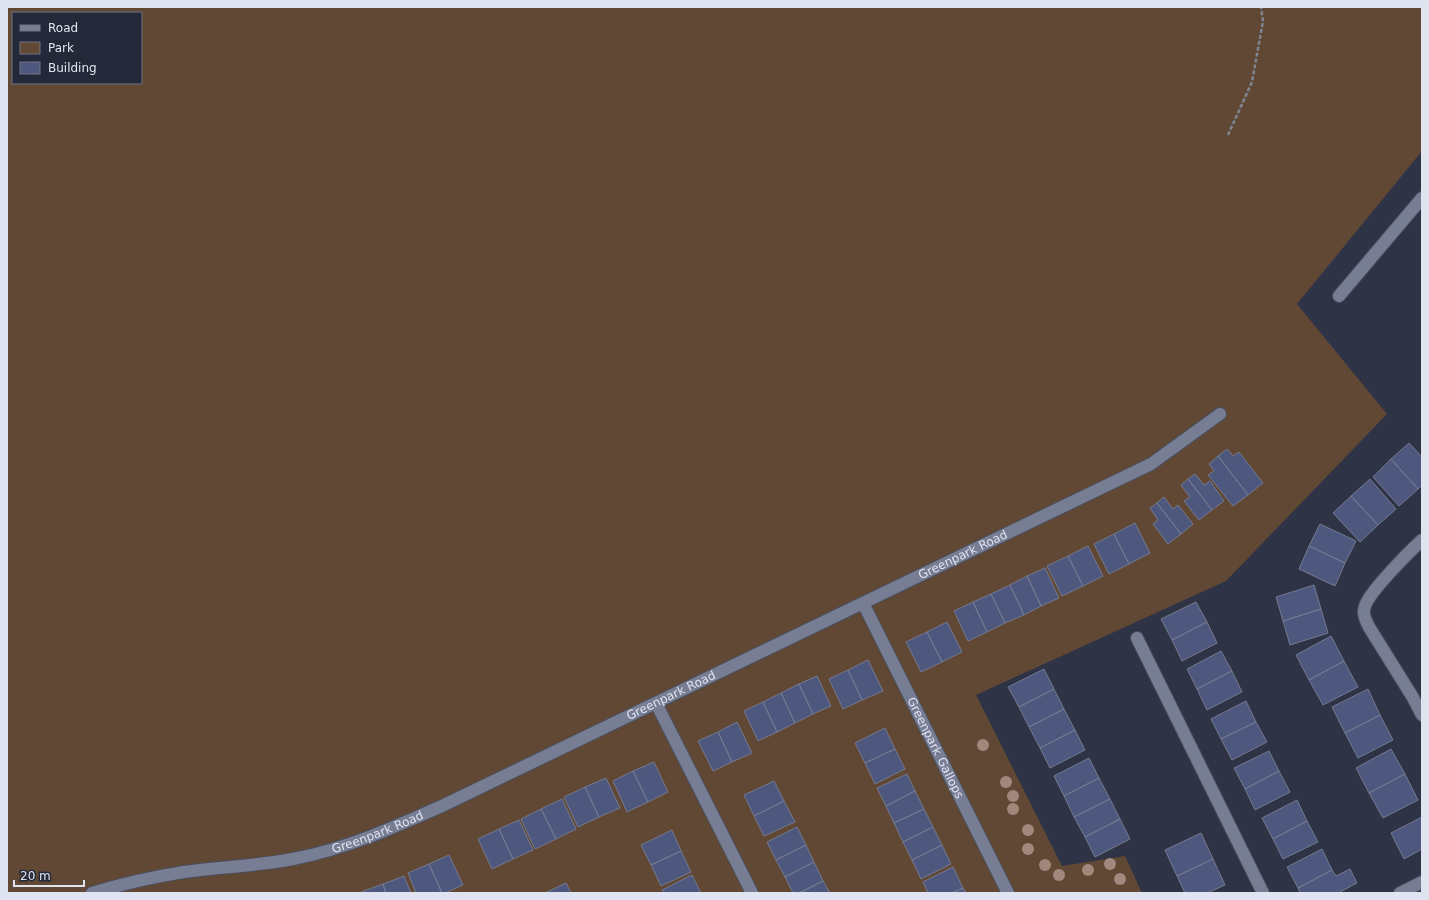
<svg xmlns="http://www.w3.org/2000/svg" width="1429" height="900" font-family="'DejaVu Sans',sans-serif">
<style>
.green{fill:#614835;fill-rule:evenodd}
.building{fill:#4e587e;stroke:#747a8f}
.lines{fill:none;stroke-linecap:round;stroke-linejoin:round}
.street-casing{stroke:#4b4f5e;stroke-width:14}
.path{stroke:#7f8493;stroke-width:2.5;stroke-dasharray:4 2;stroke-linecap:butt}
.street{stroke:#777e93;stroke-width:12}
.tree{fill:#a1887c}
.labels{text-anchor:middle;stroke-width:3;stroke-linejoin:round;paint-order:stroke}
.street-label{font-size:12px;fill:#e0e4f0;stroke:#24293a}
</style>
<rect width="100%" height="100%" fill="#2e3345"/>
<path class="green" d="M7 7H1422V151L1297 304 1387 414 1226 581 976 695 1062 866 1125 856 1142 893H7ZM13 13H141V83H13Z"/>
<path class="building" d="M1409 443 1422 457V485L1418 489 1391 459Z
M1227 449 1233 456 1239 452 1263 483 1248 495 1218 456Z
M1218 456 1248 495 1233 506 1208 475 1214 471 1209 464Z
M1391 459 1418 489 1399 506 1373 477Z
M1195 474 1204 485 1210 481 1224 501 1212 510 1188 479Z
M1188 479 1212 510 1199 520 1184 501 1190 497 1181 485Z
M1370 479 1396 509 1378 525 1351 496Z
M1351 496 1378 525 1360 542 1333 513Z
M1164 497 1173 509 1178 505 1193 524 1181 534 1157 503Z
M1157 503 1181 534 1168 544 1153 524 1158 520 1150 508Z
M1135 523 1150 553 1129 564 1114 534Z
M1320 524 1356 541 1345 563 1309 546Z
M1114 534 1129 564 1109 574 1094 544Z
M1088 546 1103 576 1083 586 1068 556Z
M1309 546 1345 563 1335 586 1299 569Z
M1068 556 1083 586 1062 596 1047 566Z
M1045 568 1059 598 1041 606 1027 576Z
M1027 576 1041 606 1024 615 1010 585Z
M1010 585 1024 615 1005 623 991 594Z
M1314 585 1321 609 1283 621 1276 597Z
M991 594 1005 623 987 632 973 602Z
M973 602 987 632 968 641 954 611Z
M1196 602 1207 622 1172 640 1161 619Z
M1321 609 1328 633 1290 645 1283 621Z
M947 622 962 652 942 662 927 632Z
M1207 622 1217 643 1182 661 1172 640Z
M927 632 942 662 921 672 906 642Z
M1331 636 1344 661 1309 680 1296 655Z
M1221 651 1232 671 1197 689 1187 669Z
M868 660 883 691 862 700 848 670Z
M1344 661 1358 687 1323 705 1309 680Z
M1044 669 1054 689 1019 707 1008 687Z
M848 670 862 700 843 709 829 679Z
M1232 671 1242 692 1207 710 1197 689Z
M817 676 831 706 813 714 799 684Z
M799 684 813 714 795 723 781 693Z
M1054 689 1064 709 1029 727 1019 707Z
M1368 689 1380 715 1345 733 1332 707Z
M781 693 795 723 777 732 763 702Z
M1246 701 1256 722 1221 739 1211 719Z
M763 702 777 732 758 741 744 711Z
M1064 709 1075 730 1040 748 1029 727Z
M1380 715 1393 740 1358 758 1345 733Z
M737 722 752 753 732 762 718 732Z
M1256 722 1267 742 1232 760 1221 739Z
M885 728 895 749 865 763 855 743Z
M1075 730 1085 750 1050 768 1040 748Z
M718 732 732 762 713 771 698 741Z
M895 749 905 769 875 784 865 763Z
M1391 749 1405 774 1369 793 1356 768Z
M1269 751 1279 771 1245 789 1234 768Z
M1089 758 1099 778 1064 796 1054 776Z
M654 762 668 792 648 802 633 771Z
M633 771 648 802 627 812 613 781Z
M1279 771 1290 792 1255 810 1245 789Z
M907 774 915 791 886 806 877 788Z
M1405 774 1418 800 1383 818 1369 793Z
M606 778 620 808 599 817 585 787Z
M1099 778 1110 799 1074 817 1064 796Z
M774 781 784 801 754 816 744 795Z
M585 787 599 817 578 827 564 797Z
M915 791 924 809 894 823 886 806Z
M562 799 576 829 556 839 541 809Z
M1110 799 1120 819 1085 837 1074 817Z
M1297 800 1307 821 1273 839 1262 818Z
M784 801 795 822 764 836 754 816Z
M541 809 556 839 535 849 521 819Z
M924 809 933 827 903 842 894 823Z
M1422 817V849L1404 859 1391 833Z
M1120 819 1130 839 1095 857 1085 837Z
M519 820 533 850 513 859 499 829Z
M1307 821 1318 842 1283 859 1273 839Z
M797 827 806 845 776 860 767 842Z
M933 827 942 845 912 860 903 842Z
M499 829 513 859 492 869 478 839Z
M672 830 681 851 651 865 641 845Z
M1201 833 1213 859 1177 876 1165 850Z
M806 845 814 862 785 877 776 860Z
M942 845 951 864 921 879 912 860Z
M1322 849 1332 870 1298 888 1287 867Z
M681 851 691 872 661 886 651 865Z
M449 855 463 885 445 893H442L429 864Z
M1213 859 1225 885 1207 893H1185L1177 876Z
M814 862 823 881 799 893H793L785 877Z
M429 864 442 893H416L408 873Z
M953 867 963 888 952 893H928L923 882Z
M1350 869 1357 883 1338 893H1300L1298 888 1332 870 1336 876Z
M692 875 701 893H664L662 890Z
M404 876 411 893H386L383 884Z
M823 881 830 893H799Z
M566 883 571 893H545Z
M383 884 386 893H362L361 892Z
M963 888 966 893H952Z"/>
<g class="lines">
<defs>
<g id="street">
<path d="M1339 296 1422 198"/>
<path d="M1422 540C1409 552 1370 591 1365 606 1362 614 1366 621 1369 627L1412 696 1422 715"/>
<path id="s1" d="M863 603 1008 893"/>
<path d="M1137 638 1263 893"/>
<path d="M656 703 752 893"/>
<path id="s2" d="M92 893C122 884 152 877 184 872 220 867 257 866 293 859 346 849 395 827 444 805L1151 464 1220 414"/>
<path d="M1400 893 1422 882"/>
</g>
</defs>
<use href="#street" class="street-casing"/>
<path class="path" d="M1228 135 1252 82 1263 21 1261 7"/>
<use href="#street" class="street"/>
</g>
<g class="tree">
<circle cx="983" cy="745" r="6"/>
<circle cx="1006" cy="782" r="6"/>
<circle cx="1013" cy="796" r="6"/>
<circle cx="1013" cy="809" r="6"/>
<circle cx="1028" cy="830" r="6"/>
<circle cx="1028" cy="849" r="6"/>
<circle cx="1110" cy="864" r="6"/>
<circle cx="1045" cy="865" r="6"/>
<circle cx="1088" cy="870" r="6"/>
<circle cx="1059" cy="875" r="6"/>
<circle cx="1120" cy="879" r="6"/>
</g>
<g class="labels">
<g class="street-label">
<text dy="4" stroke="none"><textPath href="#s2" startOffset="941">Greenpark Road</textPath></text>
<text dy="4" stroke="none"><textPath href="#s2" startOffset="617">Greenpark Road</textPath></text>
<text dy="4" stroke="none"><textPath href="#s1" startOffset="162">Greenpark Gallops</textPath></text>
<text dy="4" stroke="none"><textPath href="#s2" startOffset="293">Greenpark Road</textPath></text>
</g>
</g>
<rect width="1429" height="900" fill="none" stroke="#e0e4f0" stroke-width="16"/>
<rect x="12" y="12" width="130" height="72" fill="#24293a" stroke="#6f7483"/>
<rect x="20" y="25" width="20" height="6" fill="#777e93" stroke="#6f7483"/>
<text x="48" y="32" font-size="12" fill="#e0e4f0">Road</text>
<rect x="20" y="42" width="20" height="12" fill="#614835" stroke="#6f7483"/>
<text x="48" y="52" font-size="12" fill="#e0e4f0">Park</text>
<rect x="20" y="62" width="20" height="12" fill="#4e587e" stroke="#6f7483"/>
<text x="48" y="72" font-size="12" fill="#e0e4f0">Building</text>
<path d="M14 880v6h70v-6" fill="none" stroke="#e0e4f0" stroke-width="2"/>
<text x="20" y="880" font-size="12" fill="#e0e4f0" stroke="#24293a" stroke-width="3" paint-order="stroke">20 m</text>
</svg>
